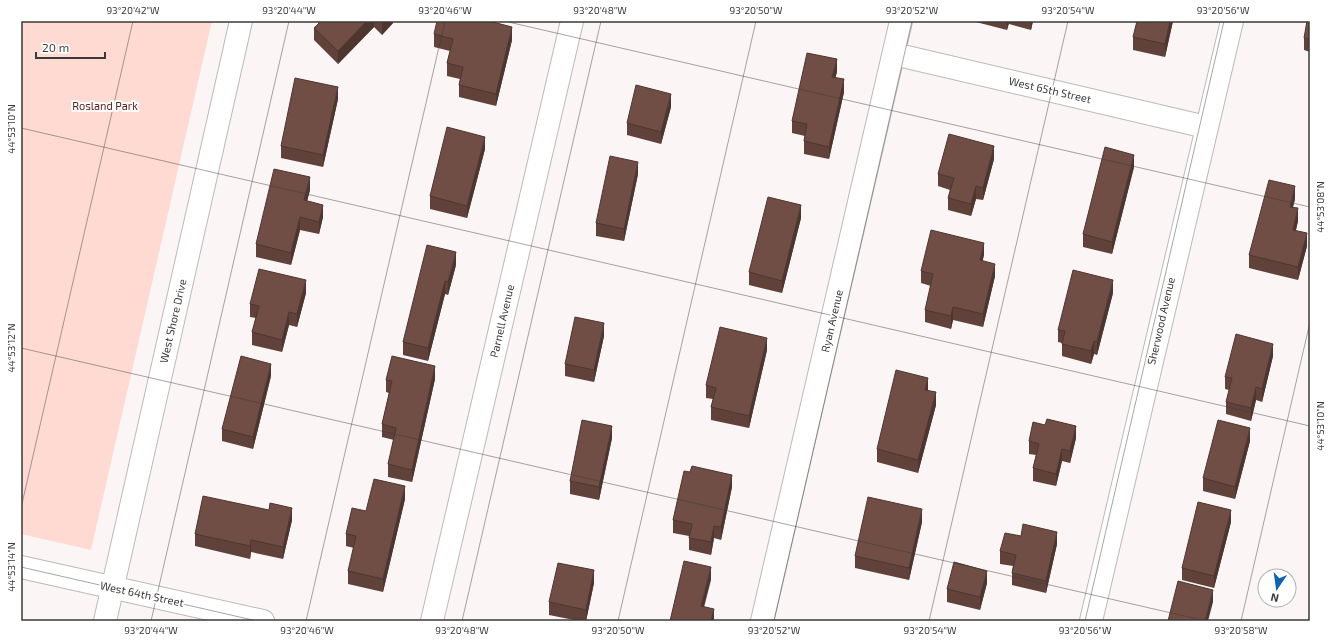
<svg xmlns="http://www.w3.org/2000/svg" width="1331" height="642" font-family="'Exo 2',sans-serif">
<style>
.green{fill:#ffdad2}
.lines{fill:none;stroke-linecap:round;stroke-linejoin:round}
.minor-casing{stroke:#beb9b8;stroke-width:24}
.minor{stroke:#fff;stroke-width:22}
.wall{fill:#60423b}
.shaded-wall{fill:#4e3630}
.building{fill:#704d45;stroke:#4e3630}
.ticks{fill:none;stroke:#3b3a39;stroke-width:1;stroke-opacity:0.45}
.labels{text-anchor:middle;stroke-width:4;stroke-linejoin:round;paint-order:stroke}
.street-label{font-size:11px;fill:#3b3a39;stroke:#fff}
.park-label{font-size:11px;fill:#58241a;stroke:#fff}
.neatline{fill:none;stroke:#3b3a39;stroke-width:1.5}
.ticks-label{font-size:10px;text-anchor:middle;fill:#3b3a39}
</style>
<rect width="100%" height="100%" fill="#fbf6f5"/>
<path class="green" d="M21 21H212L91 550 21 534Z"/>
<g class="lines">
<defs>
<path id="minor" d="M894 54 1206 127
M21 567 263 621
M105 621 241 21
M432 621 572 21
M762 621 901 21
M1091 621 1232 21"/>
</defs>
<use href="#minor" class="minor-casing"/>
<use href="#minor" class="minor"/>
</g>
<path class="wall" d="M317 21H393V23L382 35 374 27 338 64 314 40V28L319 23Z
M972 21H1033L1031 30 1009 24 1007 30Z
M1173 21 1165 57 1133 50V37Z
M1310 21V52L1304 50V38Z
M434 34 512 40 496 106 459 97V85L460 79 447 76V63L450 51 434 47Z
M837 72 835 78 844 92 829 159 804 154V141L805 136 792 133V121Z
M1310 80V99H1309V86Z
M338 99 323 167 281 158V146Z
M671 107 661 144 627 135V123Z
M485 149 467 218 430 209V196Z
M994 159 983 200 976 199 971 216 948 210V198L950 190 938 186V174Z
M1134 167 1112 254 1083 247V234Z
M638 174 624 241 596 236V223Z
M310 190 307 201 323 217 319 234 300 230 291 265 256 257V244Z
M1295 199 1293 207 1298 221 1296 230 1307 246 1298 280 1249 268V255Z
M801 218 782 293 749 285V272Z
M984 255 982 261 995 276 983 327 953 320 951 329 925 322V310L931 286 921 283V271Z
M456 265 448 295 445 294 428 361 403 355V342Z
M306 293 297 327 289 325 282 352 252 345V332L256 318 250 317V304Z
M1113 293 1097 355 1094 354 1091 364 1062 356V343L1058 342V330Z
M604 336 594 382 565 376V364Z
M767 350 749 428 711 420V407L713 399 706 398V385Z
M1273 356 1262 402 1256 400 1251 421 1226 414V402L1229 390 1225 389V377Z
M271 376 253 449 222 441V429Z
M435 379 412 482 388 477V464L394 440 382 437V424L389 393 386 392V380Z
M936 405 918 473 877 462V449Z
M612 438 599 500 570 494V481Z
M1076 438 1070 463 1062 461 1056 486 1033 481V468L1036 455 1029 454V441Z
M1250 441 1235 499 1203 491V478Z
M690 472 732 487 721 540 714 538 711 555 689 550V536L673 533V520Z
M405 499 383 592 348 584V571L354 548 346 546V534L366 511Z
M292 520 283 559 251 552 250 559 195 546V534Z
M922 522 909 580 855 568V556Z
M1231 522 1214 588 1182 580V568Z
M1057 544 1046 593 1012 585V573L1013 566 1000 564V551Z
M594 583 586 621H579L549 615V602Z
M987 583 980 610 947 602V589Z"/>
<path class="shaded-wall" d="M367 21H374V27L338 64V51Z
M383 21H393V23L382 35V22Z
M1007 21H1009L1007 30Z
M1031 21H1033L1031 30Z
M1170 21H1173L1165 57V44Z
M512 27V40L496 106V94Z
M837 59V72L832 90V77Z
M844 79V92L829 159V147Z
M338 87V99L323 167V155Z
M671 94V107L661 144V132Z
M485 137V149L467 218V206Z
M994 146V159L983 200V188Z
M1134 155V167L1112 254V242Z
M638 162V174L624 241V229Z
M310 177V190L304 213V200Z
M976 186V199L971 216V204Z
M1295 186V199L1290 219V207Z
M323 205V217L319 234V222Z
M801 205V218L782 293V281Z
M1298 208V221L1293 242V230Z
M300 217V230L291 265V253Z
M1307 233V246L1298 280V267Z
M984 243V255L980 273V260Z
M456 252V265L448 295V282Z
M995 264V276L983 327V314Z
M306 280V293L297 327V314Z
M1113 280V293L1097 355V342Z
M445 281V294L428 361V348Z
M953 307V320L951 329V316Z
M289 312V325L282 352V340Z
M604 323V336L594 382V370Z
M767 338V350L749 428V416Z
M1094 341V354L1091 364V351Z
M1273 344V356L1262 402V389Z
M271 364V376L253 449V437Z
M435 366V379L412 482V470Z
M928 378V391L925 390Z
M1256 387V400L1251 421V408Z
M936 392V405L918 473V460Z
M612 426V438L599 500V487Z
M1076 426V438L1070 463V451Z
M1250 428V441L1235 499V487Z
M1062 449V461L1056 486V474Z
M732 475V487L721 540V527Z
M405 486V499L383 592V579Z
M292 508V520L283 559V547Z
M922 509V522L909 580V568Z
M1231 510V522L1214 588V576Z
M714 526V538L711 555V542Z
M1057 532V544L1046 593V581Z
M251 540V552L250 559V546Z
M711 567V580L701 619V606Z
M594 570V583L586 621V610Z
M987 571V583L980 610V597Z
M1213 590V602L1208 621H1205Z
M714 609V621H711Z"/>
<path class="building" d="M321 21H367L338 51 314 28Z
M437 21H489L512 27 496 94 459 85 463 67 447 63 453 39 434 34Z
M1137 21H1170L1165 44 1133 37Z
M1307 21H1310V39L1304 38Z
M807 53 837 59 832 77 844 79 829 147 804 141 807 124 792 121Z
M295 78 338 87 323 155 281 146Z
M636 85 671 94 661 132 627 123Z
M447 127 485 137 467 206 430 196Z
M949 134 994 146 983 188 976 186 971 204 948 198 954 178 938 174Z
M1105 147 1134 155 1112 242 1083 234Z
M610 156 638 162 624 229 596 223Z
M274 169 310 177 304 200 323 205 319 222 300 217 291 253 256 244Z
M1269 180 1295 186 1290 207 1298 208 1293 230 1307 233 1298 267 1249 255Z
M768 197 801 205 782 281 749 272Z
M931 230 984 243 980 260 995 264 983 314 953 307 951 316 925 310 933 274 921 271Z
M427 245 456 252 448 282 445 281 428 348 403 342Z
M259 269 306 280 297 314 289 312 282 340 252 332 259 306 250 304Z
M1073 270 1113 280 1097 342 1094 341 1091 351 1062 344 1065 331 1058 330Z
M575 317 604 323 594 370 565 364Z
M720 327 767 338 749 416 711 407 716 388 706 385Z
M1236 334 1273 344 1262 389 1256 387 1251 408 1226 402 1232 378 1225 377Z
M241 356 271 364 253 437 222 429Z
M392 356 435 366 412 470 388 464 396 428 382 424 392 381 386 380Z
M896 370 928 378 925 390 936 392 918 460 877 449Z
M1047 419 1076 426 1070 451 1062 449 1056 474 1033 468 1039 444 1029 441 1033 422 1045 425Z
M582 420 612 426 599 487 570 481Z
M1218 420 1250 428 1235 487 1203 478Z
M692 466 732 475 721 527 714 526 711 542 689 538 692 524 673 520 684 471 690 472Z
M374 479 405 486 383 579 348 571 356 536 346 534 352 508 366 511Z
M203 496 269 510 270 503 292 508 283 547 251 540 250 546 195 534Z
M868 497 922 509 909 568 855 556Z
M1198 502 1231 510 1214 576 1182 568Z
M1023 524 1057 532 1046 581 1012 573 1016 555 1000 551 1005 533 1021 536Z
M684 561 711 567 701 606 714 609 711 621H670Z
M954 562 987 571 980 597 947 589Z
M558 563 594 570 586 610 549 602Z
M1178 581 1213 590 1205 621H1168Z"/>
<path class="ticks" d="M504 21 1310 207M21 128 1310 426M21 348 1206 621M21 508 133 21M21 567 257 621M151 621 289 21M306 621 445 21M462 621 601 21M618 621 756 21M774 621 912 21M929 621 1068 21M1085 621 1224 21M1241 621 1310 322"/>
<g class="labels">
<g class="street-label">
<text transform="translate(1050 90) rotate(13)" y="4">West 65th Street</text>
<text transform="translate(173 321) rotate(-77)" y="4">West Shore Drive</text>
<text transform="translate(502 321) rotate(-77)" y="4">Parnell Avenue</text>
<text transform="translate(832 321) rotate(-77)" y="4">Ryan Avenue</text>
<text transform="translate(1161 321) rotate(-77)" y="4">Sherwood Avenue</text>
<text transform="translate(142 594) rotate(12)" y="4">West 64th Street</text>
</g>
<g class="park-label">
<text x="105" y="110">Rosland Park</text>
</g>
</g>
<rect width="1331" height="642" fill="none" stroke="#ffffff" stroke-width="44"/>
<g transform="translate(1277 588) rotate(193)"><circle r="19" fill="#ffffff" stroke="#b1b0b0"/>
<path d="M0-3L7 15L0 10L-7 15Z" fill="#0f64b2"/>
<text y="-6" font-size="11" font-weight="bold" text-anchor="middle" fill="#3b3a39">N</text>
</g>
<path d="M36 52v6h69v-6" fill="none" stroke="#3b3a39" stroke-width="2"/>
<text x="42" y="52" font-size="12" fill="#3b3a39" stroke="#ffffff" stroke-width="3" paint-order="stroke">20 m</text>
<rect x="22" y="22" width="1287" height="598" class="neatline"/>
<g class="ticks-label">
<text x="133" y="14">93°20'42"W</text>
<text x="289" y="14">93°20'44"W</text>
<text x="445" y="14">93°20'46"W</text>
<text x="600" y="14">93°20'48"W</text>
<text x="756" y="14">93°20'50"W</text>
<text x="912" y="14">93°20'52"W</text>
<text x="1068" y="14">93°20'54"W</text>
<text x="1223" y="14">93°20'56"W</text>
<text transform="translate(11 129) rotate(-90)" y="4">44°53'10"N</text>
<text transform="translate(1320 207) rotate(-90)" y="4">44°53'08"N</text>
<text transform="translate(11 348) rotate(-90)" y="4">44°53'12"N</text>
<text transform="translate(1320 426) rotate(-90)" y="4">44°53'10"N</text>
<text transform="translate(11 567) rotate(-90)" y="4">44°53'14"N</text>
<text x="151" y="634">93°20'44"W</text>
<text x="307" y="634">93°20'46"W</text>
<text x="462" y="634">93°20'48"W</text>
<text x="618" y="634">93°20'50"W</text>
<text x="774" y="634">93°20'52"W</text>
<text x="930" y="634">93°20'54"W</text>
<text x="1085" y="634">93°20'56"W</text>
<text x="1241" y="634">93°20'58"W</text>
</g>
</svg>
